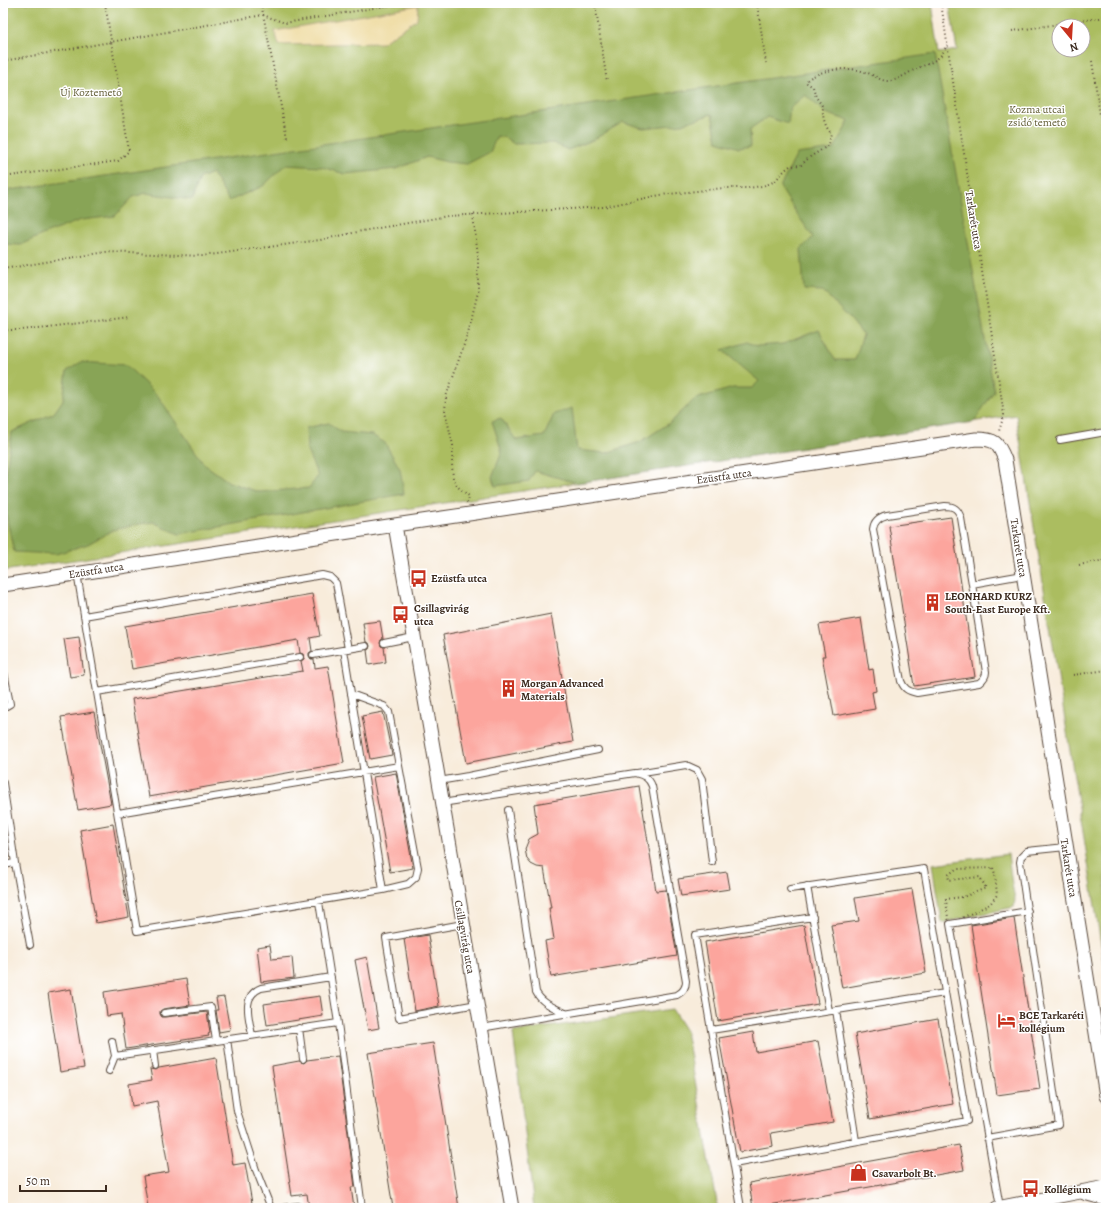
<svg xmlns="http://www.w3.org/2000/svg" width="1109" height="1211" font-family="Alegreya,serif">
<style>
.green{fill:#abbd61;stroke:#737440;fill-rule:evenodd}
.forest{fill:#88a457;stroke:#62673a}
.sand{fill:#eeda9e;stroke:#94825e}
.building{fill:#fca59d}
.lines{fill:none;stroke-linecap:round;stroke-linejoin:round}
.lane-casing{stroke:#57473a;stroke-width:8}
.street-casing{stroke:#57473a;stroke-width:15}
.path{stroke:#57473a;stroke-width:2;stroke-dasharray:1 3;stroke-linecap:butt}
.lane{stroke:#fff;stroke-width:6}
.street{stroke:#fff;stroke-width:13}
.labels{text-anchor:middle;stroke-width:3;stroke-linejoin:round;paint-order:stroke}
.park-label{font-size:11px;fill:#625d35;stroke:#fff}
.street-label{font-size:11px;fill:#3b2a1e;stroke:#fff}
.poi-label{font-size:11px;font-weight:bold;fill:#3b2a1e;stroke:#fff;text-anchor:start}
</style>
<rect width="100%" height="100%" fill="#fff"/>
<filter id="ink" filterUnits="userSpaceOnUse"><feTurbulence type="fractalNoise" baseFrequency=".025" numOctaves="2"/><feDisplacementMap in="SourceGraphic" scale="8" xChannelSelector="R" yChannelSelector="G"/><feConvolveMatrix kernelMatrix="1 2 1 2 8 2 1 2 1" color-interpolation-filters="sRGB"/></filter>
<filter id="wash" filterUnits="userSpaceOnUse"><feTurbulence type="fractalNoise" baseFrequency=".012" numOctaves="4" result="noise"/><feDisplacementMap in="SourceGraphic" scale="16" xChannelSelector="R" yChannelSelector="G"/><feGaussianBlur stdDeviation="0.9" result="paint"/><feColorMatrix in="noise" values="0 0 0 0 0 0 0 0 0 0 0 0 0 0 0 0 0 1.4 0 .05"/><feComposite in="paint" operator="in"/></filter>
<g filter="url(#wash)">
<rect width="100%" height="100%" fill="#f8ecdb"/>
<path class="green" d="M3 3H932L939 53 957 50 949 3H1106V975L1016 415 3 571ZM1059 26H1083V50H1059Z
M1008 854 1012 884 1015 899 1014 907 942 923 933 864Z
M672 1009 686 1031 718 1208H534L513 1032Z"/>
<path class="forest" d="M935 54 994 391 974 422 577 483 535 471 529 481 495 486 492 477 502 452 492 421 501 418 516 440 544 436 554 414 572 408 577 450 606 453 640 442 671 422 695 399 733 388H752L759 381 722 350 747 342 757 346 783 344 819 330 835 360H855L863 335 852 321 823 291 804 290 801 249 813 237 797 214 780 187 797 154 834 149 849 121 826 113 805 95 790 108 788 124 767 117 750 129 751 146 739 148 717 141 712 114 682 124 643 128 623 122 593 140 568 150 553 143 514 144 506 138 497 136 490 152 467 164 447 162 427 157 396 169 345 174 322 167 285 165 263 186 229 201 212 173 200 178 192 200 146 193 133 197 115 216 81 220 42 235 20 245 3 244V191Z
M81 362 126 365 158 396 204 464 229 482 259 492 309 488 318 476 307 451 306 428 329 423 341 432 372 435 385 443 400 469 404 494 179 534 153 522 139 524 113 530 88 544 56 554 14 552 3 502V489L12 432 54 413 63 400 67 371Z"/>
<path class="sand" d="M418 5 417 19 382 43 279 45 275 31Z"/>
<g id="blocks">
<path class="building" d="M951 517 975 677 914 686 889 526Z
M312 594 320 636 310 638 312 651 309 653V656L311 659H314L315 668 328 666 344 763 149 797 132 699 303 671 301 661 304 659V657L303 654 300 653 298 640 132 669 125 626Z
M551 614 573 742 466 763 443 635Z
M861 618 869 670 873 669 876 691 872 692 875 709 834 716 831 699H830L822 656H825L819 625Z
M380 621 383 639 381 640 380 643 381 646 384 647 386 662 369 665 367 650 369 649 370 646 369 643 366 642 363 623Z
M79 637 84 675 70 677 64 639Z
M94 712 111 804 78 810 61 717Z
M383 712 392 755 370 759 362 716Z
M396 773 413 868 390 872 373 777Z
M639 786 656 891 666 890 677 956 551 977 545 941 554 939 549 908H551L544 868 537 867 531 864 527 859 525 849 529 839 538 834 534 804Z
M113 824 129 917 96 923 80 830Z
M727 872 730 889 681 896 678 879Z
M912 889 926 973 842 988 831 925 859 921 855 898Z
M1014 918 1040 1089 997 1095 971 925Z
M804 925 818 1004 718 1021 705 942Z
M428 935 439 1006 415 1011 404 939Z
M270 945 272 959 292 957 294 978 261 982 257 947Z
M367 957 379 1028 368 1030 355 960Z
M186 979 190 1005 163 1009 160 1011V1014L162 1017H165L207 1012 210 1033 208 1034 209 1036 126 1049 121 1014 107 1016 104 992Z
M71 989 84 1068 60 1072 48 993Z
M320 996 323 1016 267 1025 264 1004Z
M224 997 230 1030 219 1032 216 1010H218L216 998Z
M938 1019 953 1104 870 1119 855 1034Z
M753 1032 756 1052 818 1041 833 1122 771 1133 773 1146 740 1152 719 1038Z
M433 1043 459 1208H393L368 1053Z
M338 1056 355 1187H351L354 1208H309L307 1194 292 1196 272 1066 299 1061 304 1063 307 1060Z
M216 1058 233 1165 245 1163 252 1203 222 1208H148L143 1176 169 1172 157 1101 132 1106 129 1084 152 1080 150 1069 156 1070 159 1068Z
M959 1145 964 1170 753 1208 749 1183Z"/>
</g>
</g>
<g filter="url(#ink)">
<use href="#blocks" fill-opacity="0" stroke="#57473a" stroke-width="1"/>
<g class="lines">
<defs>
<path id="lane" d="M1060 440 1106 432
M77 573 137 931 383 890 344 650
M972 584 961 518C958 509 954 506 945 506L887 515C879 517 874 521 873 529L901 681C904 689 908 691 917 693L979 683C983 680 986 677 986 672L972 584 1023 575
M84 616 322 575 330 577 336 583 348 649
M384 643 414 637
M313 655 366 646
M3 667 10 704 3 708
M97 692 300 657
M351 694 384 706 389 712 418 868 416 877 408 884 383 890
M637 773 686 765 697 770 702 779 712 862
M439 781 468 776 598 750
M3 783 15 863 3 865
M442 803 635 773C644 775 649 778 652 786L686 981C686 988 683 992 677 995L481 1028
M508 810 536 992C542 1004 556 1008 567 1014
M118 813 399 766
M15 863 30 945
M807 886 829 1011
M319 902 338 1023 362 1208
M463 924 386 938 399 1018 477 1004
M836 1010 856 1141
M164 1013 211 1007 216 1041
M299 1028 303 1059
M711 1030 945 993
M252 1035C249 1018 241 996 261 988L331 977
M227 1039 237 1111 256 1170 271 1208
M112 1041 115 1056
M153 1050 155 1066
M109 1071 115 1056 338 1023
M987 1138 1059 1125 1020 862 1021 857 1027 851 1066 847
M734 1164 967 1121 924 869 790 889
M1000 1207 950 924 1028 911
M282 1208 298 1206 299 1208
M741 1208 695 935 813 917"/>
<path id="street" d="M395 525 512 1208
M3 585 395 525 976 439C995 439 998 442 1005 460L1106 1096
M1084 1193 1106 1199
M997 1208 1106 1187"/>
</defs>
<use href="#lane" class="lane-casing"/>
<use href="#street" class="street-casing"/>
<path class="path" d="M261 3 287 138
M595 3 607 82
M757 3 766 63
M941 3 1004 415 999 431
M1012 31 1106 17
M3 61 263 15 285 23 403 3
M1092 61 1106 156
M3 177 118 161 129 151 105 3
M3 269 106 252 202 256 320 240 362 231 448 216 603 207 660 195 724 188H748L762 186 769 184 775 181 785 170 790 166 801 165 810 157 826 147 829 144 831 133C825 127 822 116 823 107L816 97 813 87 807 83 806 81C819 69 849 66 865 72 873 74 880 81 888 81 898 81 907 73 916 69 924 65 932 63 938 58 942 55 945 49 947 45
M3 330H22L130 317
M467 503 469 498V496L458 487 453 478 452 464 453 445 445 411 446 397 468 333 478 292V255L473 215
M1079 565 1106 560
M1073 675 1106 670
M993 868 995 874 997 895 990 904 950 924 948 918 946 899 963 897 986 888 980 877 949 880 948 875 956 869Z"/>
<use href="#lane" class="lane"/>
<use href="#street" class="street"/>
</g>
</g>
<defs>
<symbol id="bus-bare" viewBox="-9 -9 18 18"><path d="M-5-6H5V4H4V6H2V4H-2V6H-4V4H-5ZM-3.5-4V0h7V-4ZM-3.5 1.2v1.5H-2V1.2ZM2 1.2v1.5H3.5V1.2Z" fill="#c8321e" stroke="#fff" stroke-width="2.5" paint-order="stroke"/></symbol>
<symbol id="building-bare" viewBox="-9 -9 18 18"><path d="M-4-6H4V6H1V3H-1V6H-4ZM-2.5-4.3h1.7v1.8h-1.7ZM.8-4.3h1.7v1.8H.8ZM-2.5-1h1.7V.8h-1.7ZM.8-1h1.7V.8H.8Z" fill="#c8321e" stroke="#fff" stroke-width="2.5" paint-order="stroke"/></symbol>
<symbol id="hotel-bare" viewBox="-9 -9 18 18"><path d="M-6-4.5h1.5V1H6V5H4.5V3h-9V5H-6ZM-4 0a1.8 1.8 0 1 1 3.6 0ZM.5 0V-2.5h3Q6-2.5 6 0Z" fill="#c8321e" stroke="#fff" stroke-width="2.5" paint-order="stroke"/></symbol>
<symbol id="shop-bare" viewBox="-9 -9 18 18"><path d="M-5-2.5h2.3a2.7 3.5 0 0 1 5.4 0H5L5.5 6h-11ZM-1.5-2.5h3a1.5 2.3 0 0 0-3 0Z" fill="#c8321e" stroke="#fff" stroke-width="2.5" paint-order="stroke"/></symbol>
</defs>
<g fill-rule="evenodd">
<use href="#bus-bare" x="406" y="566" width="25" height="25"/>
<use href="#building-bare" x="920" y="590" width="25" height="25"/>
<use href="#bus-bare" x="388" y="602" width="25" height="25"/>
<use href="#building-bare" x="496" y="676" width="25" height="25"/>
<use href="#hotel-bare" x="994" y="1008" width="25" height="25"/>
<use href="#shop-bare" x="846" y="1160" width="25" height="25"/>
<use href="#bus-bare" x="1018" y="1176" width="25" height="25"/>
</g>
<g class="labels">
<g class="park-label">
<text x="91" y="96">Új Köztemető</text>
<text x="1037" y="113">Kozma utcai<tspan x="1037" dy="13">zsidó temető</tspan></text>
</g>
<g class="street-label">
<text transform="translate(974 220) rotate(81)" y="4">Tarkarét utca</text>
<text transform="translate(724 476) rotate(-8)" y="4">Ezüstfa utca</text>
<text transform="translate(1019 548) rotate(81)" y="4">Tarkarét utca</text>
<text transform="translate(96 570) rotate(-9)" y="4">Ezüstfa utca</text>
<text transform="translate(1069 868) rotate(81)" y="4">Tarkarét utca</text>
<text transform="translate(465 937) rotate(80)" y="4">Csillagvirág utca</text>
</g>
<g class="poi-label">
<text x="431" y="582">Ezüstfa utca</text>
<text x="945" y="600">LEONHARD KURZ<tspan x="945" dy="13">South-East Europe Kft.</tspan></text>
<text x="414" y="612">Csillagvirág<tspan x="414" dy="13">utca</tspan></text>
<text x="521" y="687">Morgan Advanced<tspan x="521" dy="13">Materials</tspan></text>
<text x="1019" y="1019">BCE Tarkaréti<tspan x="1019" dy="13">kollégium</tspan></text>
<text x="872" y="1177">Csavarbolt Bt.</text>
<text x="1044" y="1193">Kollégium</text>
</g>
</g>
<rect width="1109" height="1211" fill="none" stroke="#fff" stroke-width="16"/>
<g transform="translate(1071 38) rotate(162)"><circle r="19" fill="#ffffff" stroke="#b1aaa5"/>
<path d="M0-3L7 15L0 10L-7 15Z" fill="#c8321e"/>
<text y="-6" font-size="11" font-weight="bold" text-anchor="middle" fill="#3b2a1e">N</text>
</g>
<path d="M20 1185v6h86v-6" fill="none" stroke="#3b2a1e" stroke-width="2"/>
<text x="26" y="1185" font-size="12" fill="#3b2a1e" stroke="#ffffff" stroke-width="3" paint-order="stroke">50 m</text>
</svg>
